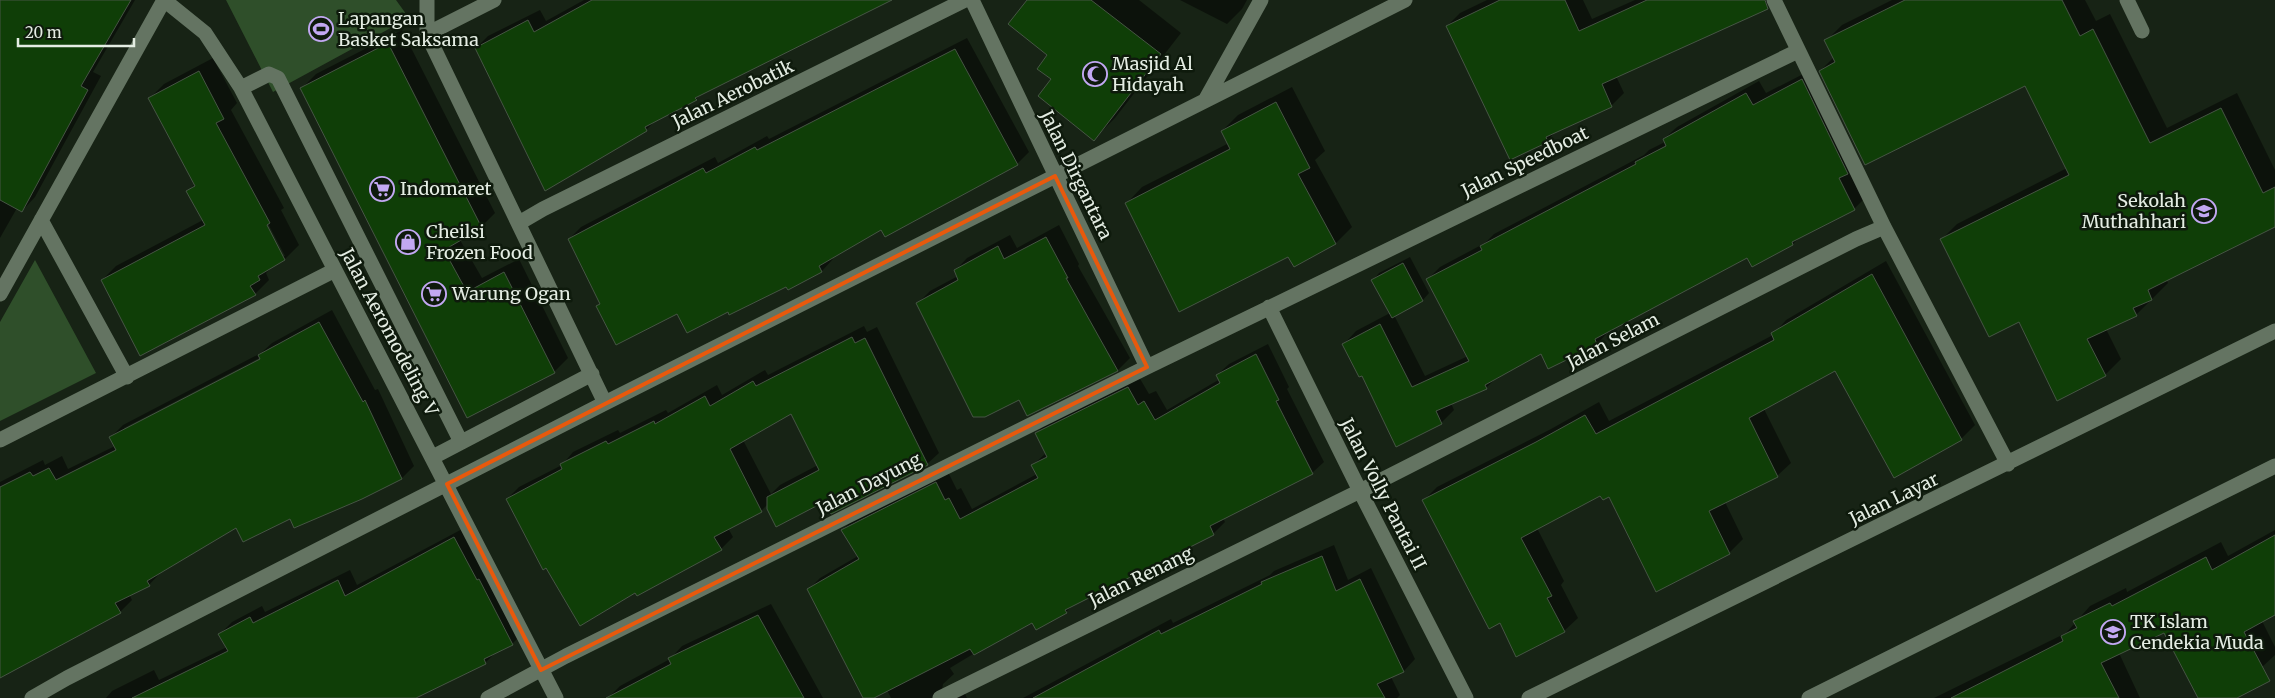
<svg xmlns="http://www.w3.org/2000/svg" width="2275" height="698" font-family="Merriweather,serif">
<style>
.green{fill:#2f4f2a}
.shadow{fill:#0007;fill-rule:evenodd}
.building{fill:#0f3e07;stroke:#465544}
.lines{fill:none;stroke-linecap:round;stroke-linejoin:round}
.minor{stroke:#647462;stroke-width:15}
.marked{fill:none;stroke:#e8590c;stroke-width:4;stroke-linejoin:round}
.labels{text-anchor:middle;stroke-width:5;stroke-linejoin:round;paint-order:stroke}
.poi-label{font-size:18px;fill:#e4ede3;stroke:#0e1a0c;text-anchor:start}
.street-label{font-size:18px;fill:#e4ede3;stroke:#0e1a0c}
</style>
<rect width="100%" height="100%" fill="#172315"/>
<path class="green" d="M226 0H396L409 18 273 92Z
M35 260 96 373 0 421V322Z"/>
<path class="shadow" d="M6 0H135L93 72 101 76 35 197 22 211 17 208 0 238V11Z
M584 0H889L701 94 696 99 656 120 646 130 476 48 488 36 540 10 546 21Z
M1029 0H1139L1181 33 1115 118 1094 139 1053 79 1049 54Z
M1180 0H1247L1242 9 1227 24Z
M1487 0H1583L1592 19 1635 0H1771L1760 11 1616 76 1624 93 1611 106 1557 130 1547 141 1447 26 1460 13Z
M1892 0H2085L2096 21 2110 14 2167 128 2237 93 2275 170V226L2166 279 2168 283 2136 315 2106 329 2121 359 2105 375 2019 320 1941 240 1957 224 2067 168 2025 85 1820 71 1834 57 1826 41 1842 25Z
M402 30 495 213 481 227 460 240 482 278 519 259 568 358 554 372 468 417 302 88 316 74Z
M967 38 1029 152 1017 164 882 228 832 257 833 259 822 271 788 288 787 285 728 310 678 312 597 307 601 303 569 239 581 227 715 157 718 163 767 136 769 139Z
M213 58 237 103 231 110 284 208 281 210 299 245 285 259 273 266 266 273 269 280 255 294 102 280 116 266 203 220 188 191 195 184 150 98 164 84ZM265 218 285 256H282L263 220Z
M1815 68 1866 197 1854 209 1801 236 1793 244 1752 265 1748 256 1609 331 1597 344 1549 367 1542 352 1498 376 1486 388 1451 403 1454 410 1441 423 1397 445 1362 374 1344 344 1356 331 1390 313 1373 280 1379 273 1410 257 1429 293 1423 300 1394 315 1425 376 1468 356 1428 279 1440 267 1485 243 1494 234 1644 155 1649 150 1665 142 1664 139 1677 127 1759 81 1766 93Z
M1292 87 1325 151 1315 160 1352 227 1336 243 1294 266 1289 255 1127 203 1142 187 1229 143 1222 131 1238 115Z
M1059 225 1079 264 1078 266 1130 358 1118 370 1027 415 1019 398 918 303 930 291 958 276 955 271 967 258 1010 235 1017 248Z
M1886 261 1975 425 1961 439 1894 476 1836 369 1764 409 1791 463 1777 476 1725 502 1743 539 1730 552 1657 590 1609 495H1601L1537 528 1564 581 1561 585 1578 618 1564 631 1501 622 1424 500 1437 487 1551 429 1599 402 1609 421 1773 335 1786 320Z
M332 310 375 390 378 389 414 466 402 478 361 498 291 517 237 527 161 572 149 585 129 594 132 600 120 612 0 677V482L43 460 45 465 62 456 68 469 115 446 111 437 123 425 261 353 272 343ZM265 355 266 357 124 431V428Z
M864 326 867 332 877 327 939 453 927 464 825 501 768 504 761 511 728 528 733 537 721 549 507 499 519 487 562 465 573 452 618 430 620 433 666 410 668 413 717 385 722 395 765 370 768 375ZM792 412 818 465 780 485 771 494 743 440Z
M1268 344 1289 387 1287 389 1324 462 1312 473 1223 518 1225 522 1213 534 1075 603 1066 612 1036 628 1033 621 1003 636 950 668 954 674 943 684 942 690 964 692 967 698H891L887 690 871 698H864L809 589 820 578 858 556 842 530 854 519 948 472 957 490 961 488 972 509 1037 474 1033 465 1046 453 1036 433 1048 422 1139 377 1149 394 1156 391 1167 410 1220 379 1217 375 1229 364Z
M466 527 524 632 512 644 496 652 485 663 413 698H106L112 691 154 670 159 680 227 647 220 634 232 622 262 606 265 612 350 570 357 585Z
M2275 530V614L2262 621 2275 647V655L2262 667 2202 698H2199L2165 631 2119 653 2140 698H1934L2066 633 2090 606 2126 588 2127 592 2221 542 2228 556Z
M1334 545 1348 580 1371 568 1415 659 1404 671 1391 677 1400 695 1397 698H1023L1171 619 1173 623 1270 575 1274 571Z
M771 604 823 698H608L620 686 670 659 682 646Z"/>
<path class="building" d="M0 0H131L81 86 88 90 22 212 0 200Z
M592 0H892L695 98 697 100 645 127 647 131 545 191 475 48 528 20 534 32Z
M1027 0H1091L1161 54 1094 141 1038 96 1051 79 1037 69 1047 55 1008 24Z
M1500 0H1565L1579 31 1647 0H1765L1768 9 1602 84 1612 107 1546 137 1548 142 1510 160 1446 26Z
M1905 0H2062L2080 36 2093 29 2150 143 2221 108 2263 193 2275 187V227L2148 290 2152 300 2133 308 2137 316 2087 339 2106 376 2057 401 2019 322 1989 337 1940 239 2069 175 2025 86 1865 165 1819 71 1835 62 1824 40Z
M388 43 482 228 444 250 467 292 504 272 555 373 467 418 300 88Z
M955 49 1018 165 885 237 881 230 819 266 822 272 788 290 786 287 729 315 728 312 687 333 677 314 616 345 596 306 600 304 568 239 703 168 706 173 755 147 757 150Z
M199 71 224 119 216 123 270 223 267 225 285 260 258 276 260 280 250 286 256 295 140 356 101 280 205 225 186 191 195 186 148 98Z
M1802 79 1848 174 1839 178 1855 210 1792 242 1793 245 1752 267 1747 258 1595 339 1597 345 1548 369 1541 354 1485 385 1487 389 1436 411 1442 424 1396 447 1362 376 1359 377 1342 344 1380 324 1412 387 1469 361 1426 279 1482 250 1480 246 1636 164 1635 162 1666 146 1663 139 1746 93 1753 105Z
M1276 102 1310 168 1298 174 1336 244 1294 267 1288 257 1179 312 1125 203 1230 149 1221 131Z
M1046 237 1068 278H1066L1118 371 1027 416 1019 400 985 417H973L916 303 958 280 954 270 998 246 1004 259Z
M1403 263 1423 301 1392 318 1371 280Z
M1872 274 1962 440 1894 478 1835 371 1749 418 1778 477 1709 511 1730 554 1656 592 1609 497 1603 500 1600 496 1521 538 1552 596 1547 598 1565 632 1516 657 1500 623 1489 629 1422 500 1536 442 1585 415 1596 434 1774 340 1771 333Z
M319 322 363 402 365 400 402 479 362 499 294 528 290 519 243 542 236 528 147 581 150 586 115 603 121 613 0 678V487L30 472 33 476 49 468 56 480 116 450 109 437 260 359 258 355Z
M852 337 855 343 865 338 928 465 831 514 824 502 776 527 767 509V497L819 470 791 414 730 449 762 512 714 537 722 550 637 596 635 593 580 626 546 568 543 570 506 499 562 469 560 464 606 441 608 444 654 421 655 424 705 396 710 406 753 381 756 386Z
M1256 354 1279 400 1276 401 1313 474 1210 526 1214 535 1065 610 1067 613 1036 630 1032 623 974 655 970 649 874 698H863L807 589 859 559 841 530 936 482 945 500 949 498 960 519 1038 478 1031 465 1047 457 1035 433 1128 387 1138 405 1144 401 1155 420 1220 383 1216 375Z
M2275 535V615L2244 632 2270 681 2237 698H2198L2164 633 2101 663 2119 698H1951L2063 641 2061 636 2077 628 2073 621 2110 603 2112 606 2206 557 2212 570Z
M454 537 477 580 479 579 513 645 484 659 486 664 416 698H132L228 651 218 634 250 617 253 623 338 580 345 596Z
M1322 556 1336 591 1360 579 1404 672 1377 684 1385 698H1033L1159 630 1161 634 1262 584 1261 582Z
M758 615 804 698H606L671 664 668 658Z"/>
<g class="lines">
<path class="minor" d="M164 0 205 33 241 88 556 698
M427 0V34L605 403
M972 0 1147 367
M1774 0 1884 227 2008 464
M2127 0 2142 31
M427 34 494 0
M241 88 269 74 278 78 461 442
M1206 99 1261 0
M41 220 127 377
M519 223 543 209 965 0
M0 294 164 0
M1269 307 1360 491 1466 698
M0 440 335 270
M433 457 592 374
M32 698 67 678 605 403 1405 0
M488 698 566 656 1147 367 1798 51
M940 698 1360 491 1856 239 1884 227
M1529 698 2275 331
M1809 698 2275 466"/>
</g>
<path class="marked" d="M1055 176 1147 367 541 670 447 484Z"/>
<defs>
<symbol id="stadium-ring" viewBox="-11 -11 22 22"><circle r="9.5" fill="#0e1a0c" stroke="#c2a8f2" stroke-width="1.5"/><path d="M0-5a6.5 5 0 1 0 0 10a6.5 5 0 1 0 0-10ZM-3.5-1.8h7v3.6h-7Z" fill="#c2a8f2"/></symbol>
<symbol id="mosque-ring" viewBox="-11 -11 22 22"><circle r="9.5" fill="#0e1a0c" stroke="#c2a8f2" stroke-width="1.5"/><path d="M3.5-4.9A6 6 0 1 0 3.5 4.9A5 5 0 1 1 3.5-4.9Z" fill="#c2a8f2"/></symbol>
<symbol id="supermarket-ring" viewBox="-11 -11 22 22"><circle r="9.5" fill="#0e1a0c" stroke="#c2a8f2" stroke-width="1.5"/><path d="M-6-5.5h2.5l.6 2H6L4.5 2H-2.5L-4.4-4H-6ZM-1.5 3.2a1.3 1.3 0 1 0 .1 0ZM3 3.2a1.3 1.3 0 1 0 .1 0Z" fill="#c2a8f2"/></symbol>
<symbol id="school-ring" viewBox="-11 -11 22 22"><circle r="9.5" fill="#0e1a0c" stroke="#c2a8f2" stroke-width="1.5"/><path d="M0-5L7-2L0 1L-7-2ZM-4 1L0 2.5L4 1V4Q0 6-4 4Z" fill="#c2a8f2"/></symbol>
<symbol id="shop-ring" viewBox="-11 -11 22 22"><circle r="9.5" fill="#0e1a0c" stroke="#c2a8f2" stroke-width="1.5"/><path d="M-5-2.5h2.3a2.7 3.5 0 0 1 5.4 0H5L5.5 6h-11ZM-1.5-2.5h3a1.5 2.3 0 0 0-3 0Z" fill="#c2a8f2"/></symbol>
</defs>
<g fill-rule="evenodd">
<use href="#stadium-ring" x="307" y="15" width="28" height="28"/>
<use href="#mosque-ring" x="1081" y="60" width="28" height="28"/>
<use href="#supermarket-ring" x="368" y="175" width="28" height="28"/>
<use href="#school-ring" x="2190" y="197" width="28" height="28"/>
<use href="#shop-ring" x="394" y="228" width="28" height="28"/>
<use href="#supermarket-ring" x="420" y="280" width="28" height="28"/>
<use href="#school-ring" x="2099" y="618" width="28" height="28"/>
</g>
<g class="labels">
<g class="poi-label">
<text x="338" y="25">Lapangan<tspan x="338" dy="21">Basket Saksama</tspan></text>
<text x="1112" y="70">Masjid Al<tspan x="1112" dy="21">Hidayah</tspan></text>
<text x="400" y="195">Indomaret</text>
<text x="2186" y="207" text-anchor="end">Sekolah<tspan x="2186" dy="21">Muthahhari</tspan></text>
<text x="426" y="238">Cheilsi<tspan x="426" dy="21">Frozen Food</tspan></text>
<text x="452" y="300">Warung Ogan</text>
<text x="2130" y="628">TK Islam<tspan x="2130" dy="21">Cendekia Muda</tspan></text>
</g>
<g class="street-label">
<text transform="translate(733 94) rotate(-26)" y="6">Jalan Aerobatik</text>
<text transform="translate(1525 162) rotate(-26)" y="6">Jalan Speedboat</text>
<text transform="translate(1076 175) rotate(64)" y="6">Jalan Dirgantara</text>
<text transform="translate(389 332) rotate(62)" y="6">Jalan Aeromodeling V</text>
<text transform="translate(1613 341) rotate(-27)" y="6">Jalan Selam</text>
<text transform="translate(869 484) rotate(-27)" y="6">Jalan Dayung</text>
<text transform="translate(1383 494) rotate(63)" y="6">Jalan Volly Pantai II</text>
<text transform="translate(1894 499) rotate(-26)" y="6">Jalan Layar</text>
<text transform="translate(1141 577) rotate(-26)" y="6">Jalan Renang</text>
</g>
</g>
<path d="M18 38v8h116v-8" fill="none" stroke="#e4ede3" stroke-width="2.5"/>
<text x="25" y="38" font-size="15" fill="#e4ede3" stroke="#0e1a0c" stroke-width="4" paint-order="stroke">20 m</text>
</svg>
